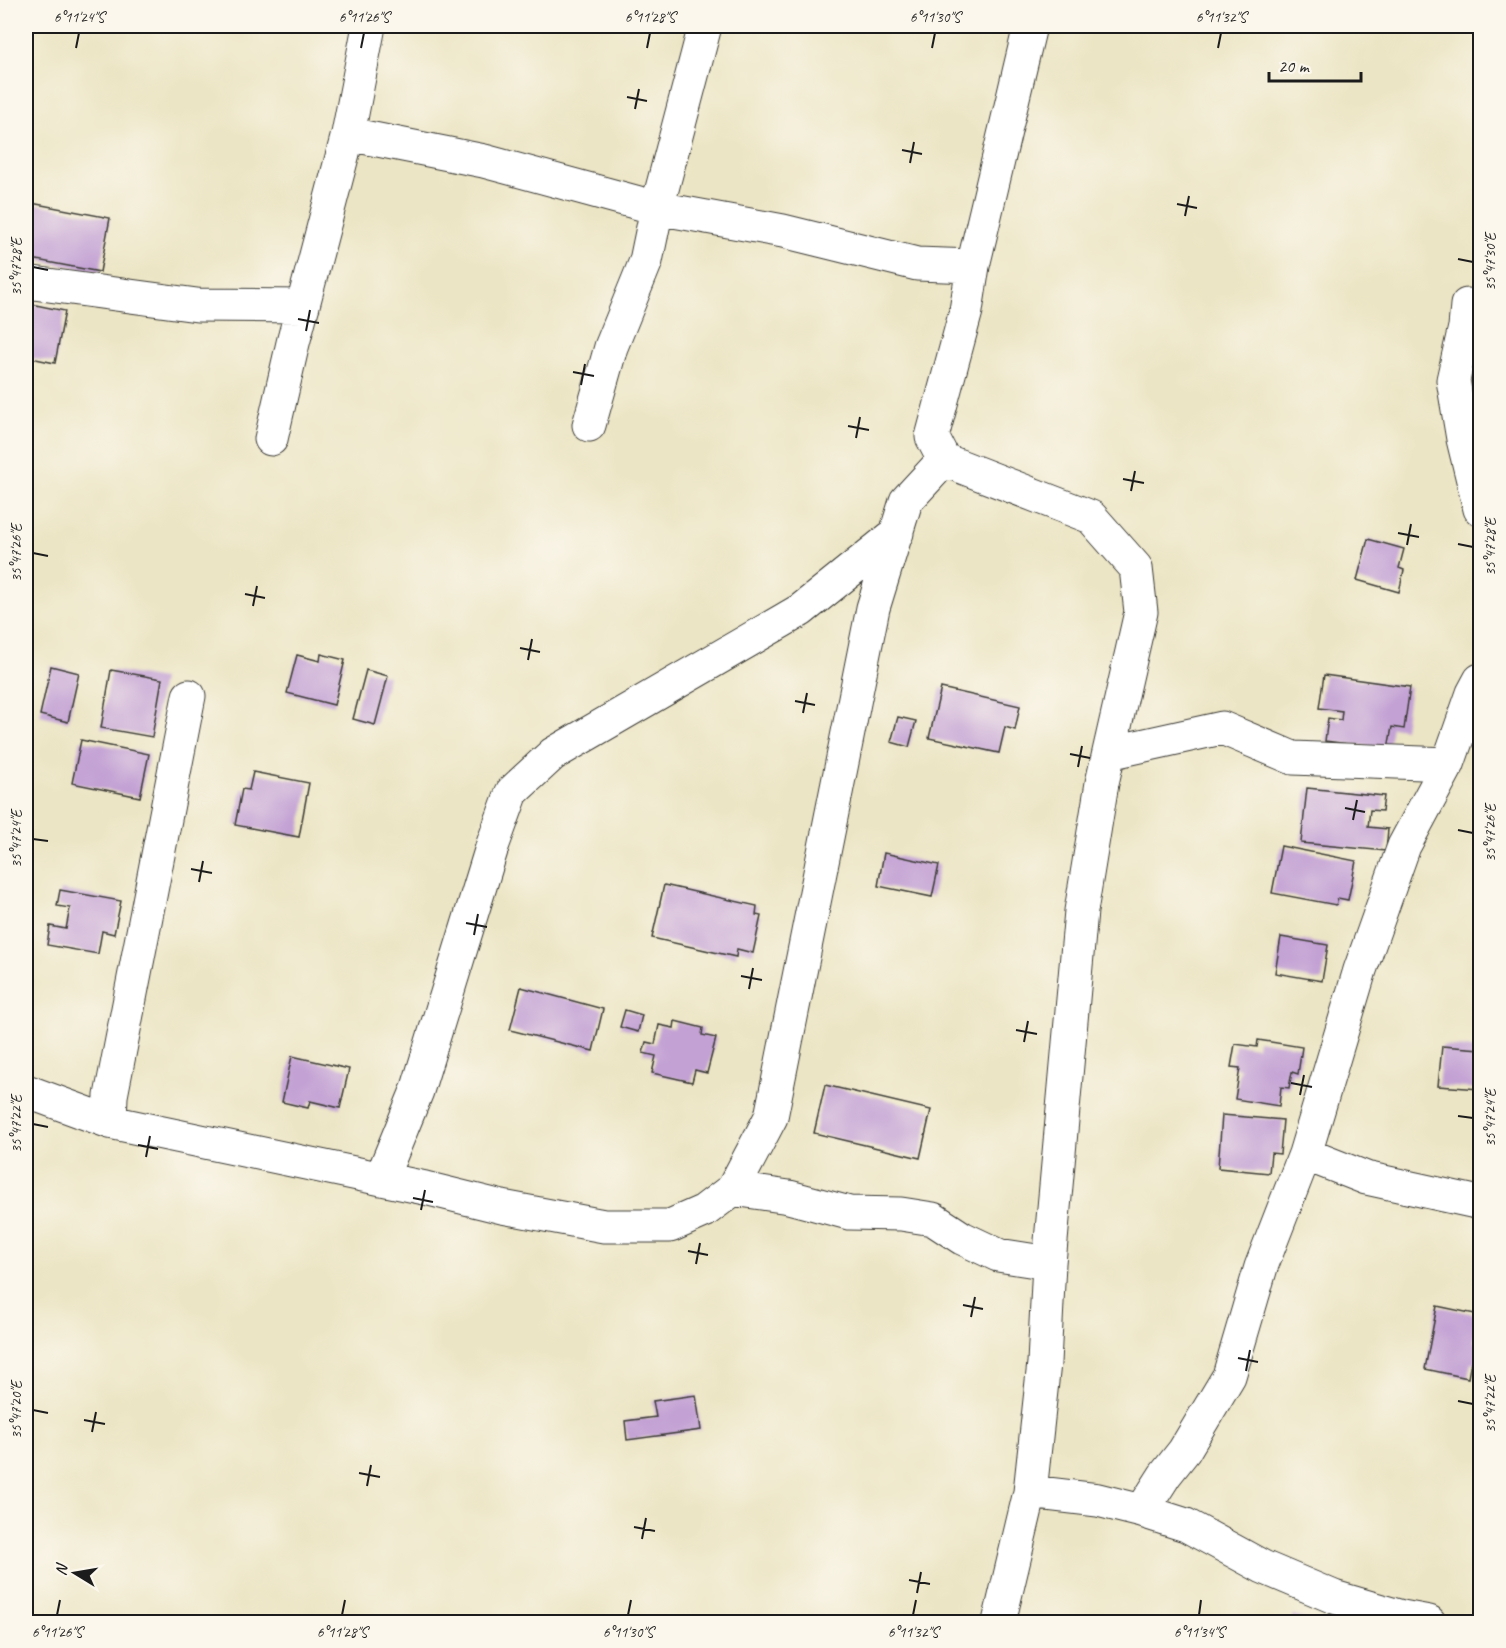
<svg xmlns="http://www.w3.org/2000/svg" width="1506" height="1648" font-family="Caveat,sans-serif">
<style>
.building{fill:#c3a1d4}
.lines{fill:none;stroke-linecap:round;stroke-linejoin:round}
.minor-casing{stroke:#3b3a35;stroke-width:35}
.minor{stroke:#fff;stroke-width:33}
.ticks{fill:none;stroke:#1c1c1c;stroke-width:2}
.neatline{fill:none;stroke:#1c1c1c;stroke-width:2}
.ticks-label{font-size:15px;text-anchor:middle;fill:#1c1c1c}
</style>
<rect width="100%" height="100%" fill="#fbf7ec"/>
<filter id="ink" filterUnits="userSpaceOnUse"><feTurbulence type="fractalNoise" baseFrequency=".0167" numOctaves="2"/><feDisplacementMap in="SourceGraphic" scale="12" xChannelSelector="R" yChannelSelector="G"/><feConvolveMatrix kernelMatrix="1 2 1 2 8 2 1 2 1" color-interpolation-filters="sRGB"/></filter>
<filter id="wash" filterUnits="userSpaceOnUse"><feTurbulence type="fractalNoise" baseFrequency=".008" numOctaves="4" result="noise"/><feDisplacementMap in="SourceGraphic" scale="24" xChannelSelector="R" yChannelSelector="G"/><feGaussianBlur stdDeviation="1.35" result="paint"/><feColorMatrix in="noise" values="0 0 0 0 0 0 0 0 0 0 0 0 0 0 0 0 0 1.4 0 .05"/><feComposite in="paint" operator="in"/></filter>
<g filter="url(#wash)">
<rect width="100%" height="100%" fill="#ece5c5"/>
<g id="blocks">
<path class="building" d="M26 202 110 218 100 272 26 258Z
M26 303 65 311 55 363 26 357Z
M1368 539 1404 549 1399 568 1404 570 1399 592 1357 580Z
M321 654 345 660 334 705 287 693 297 655 320 661Z
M51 666 79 673 68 722 40 715Z
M111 670 162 679 152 737 101 728Z
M366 670 388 676 375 725 353 719Z
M1324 675 1410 687 1404 729 1392 727 1388 749 1325 741 1328 718 1341 720 1342 711 1319 708Z
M941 688 1020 706 1015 730 1005 727 999 753 929 738Z
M898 717 916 721 909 747 891 742Z
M81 740 149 754 140 797 72 783Z
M253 772 309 783 299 837 235 825 242 789 249 790Z
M1307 788 1384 796 1382 811 1370 810 1368 827 1388 829 1386 851 1301 843Z
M1281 846 1356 861 1348 900 1338 898 1336 905 1272 893Z
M884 853 939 865 932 897 878 886Z
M664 885 757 906 756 915 761 916 753 953 737 949 736 957 652 938Z
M60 890 121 901 114 934 102 931 98 954 47 945 50 926 66 929 70 908 57 906Z
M1281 937 1328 945 1322 981 1275 973Z
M521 987 603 1009 593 1051 510 1030Z
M625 1010 642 1015 638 1032 620 1027Z
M675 1021 703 1028 702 1035 716 1038 707 1073 695 1070 692 1082 652 1073 656 1056 643 1053 646 1042 655 1044 659 1025 674 1028Z
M1258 1040 1302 1047 1298 1074 1292 1072 1289 1088 1281 1087 1279 1106 1235 1099 1240 1068 1231 1067 1235 1044 1257 1047Z
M1442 1046 1480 1049V1089L1438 1086Z
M292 1056 349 1069 340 1108 310 1101 308 1108 282 1102Z
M825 1085 931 1110 920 1158 814 1133Z
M1222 1115 1283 1120 1280 1154 1271 1153 1269 1173 1218 1168Z
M1437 1306 1480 1315V1334L1475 1333 1474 1342 1480 1344V1364L1471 1362 1468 1378 1425 1369Z
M696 1395 701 1430 627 1440 625 1421 656 1417 653 1401Z
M1293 1616 1316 1622H1291Z"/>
</g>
</g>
<g filter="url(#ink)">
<use href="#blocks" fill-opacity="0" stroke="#3b3a35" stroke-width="1.5"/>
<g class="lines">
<defs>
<path id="minor" d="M369 26 348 134 484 161 657 208 783 231 917 264 973 266
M1030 26 973 266 966 311 932 437 944 460 1091 517 1136 568 1141 612 1102 783 1081 911 1049 1263 1044 1363 1030 1492
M26 282 197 305 303 306
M1467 305 1465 327 1453 380 1463 439 1480 509
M589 425 611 347 646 261 657 208 705 26
M271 439 293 343 348 134
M1109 753 1222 728 1293 758 1448 764
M26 1091 110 1122 425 1188 502 1207 604 1226H670L704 1211 733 1189 789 1197 849 1213 901 1214 933 1219 962 1238 998 1255 1049 1263
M110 1122 111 1096 189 696
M1305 1154 1366 1178 1480 1203
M381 1179 417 1091 493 844 512 792 553 754 801 610 897 533
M733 1189 771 1117 873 608 906 501 944 460
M1142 1511 1186 1525 1263 1567 1334 1597 1402 1617 1429 1622
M999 1622 1030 1492 1098 1500 1142 1511 1165 1475 1184 1451 1229 1376 1261 1267 1305 1154 1360 970 1404 846 1448 764 1473 693 1480 680"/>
</defs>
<use href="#minor" class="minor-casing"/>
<use href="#minor" class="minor"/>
</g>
</g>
<path class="ticks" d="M76 48 79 33M361 48 364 33M647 48 650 33M932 48 935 33M1218 48 1221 33M627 97 647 101M635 109 639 89M902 150 922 154M910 163 914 142M1177 204 1197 208M1185 216 1189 196M1458 259 1473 262M33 267 48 270M298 319 319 323M306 331 310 310M573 372 594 376M581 385 585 364M848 426 869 430M856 438 860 417M1123 479 1144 483M1131 491 1135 471M1398 533 1419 537M1458 544 1473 547M1407 545 1411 524M33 553 48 556M245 594 265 598M253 606 257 586M520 648 540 652M528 660 532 639M795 701 815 705M803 713 807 693M1070 754 1090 758M1078 767 1082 746M1345 808 1365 812M1353 820 1357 800M1458 830 1473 833M33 839 48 841M191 869 212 873M199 882 203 861M466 923 487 927M474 935 478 914M741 976 762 980M749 989 753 968M1016 1030 1037 1034M1024 1042 1028 1021M1291 1083 1312 1087M1300 1095 1304 1075M1458 1116 1473 1118M33 1124 48 1127M138 1145 158 1149M146 1157 150 1136M413 1198 433 1202M421 1210 425 1190M688 1251 708 1255M696 1264 700 1243M963 1305 983 1309M971 1317 975 1297M1238 1358 1258 1362M1246 1371 1250 1350M1458 1401 1473 1404M33 1410 48 1413M84 1420 105 1424M92 1432 96 1412M359 1473 380 1477M367 1486 371 1465M634 1527 655 1531M642 1539 646 1518M909 1580 930 1584M917 1593 921 1572M57 1615 60 1600M342 1615 345 1600M628 1615 631 1600M913 1615 916 1600M1199 1615 1201 1600"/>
<rect width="1506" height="1648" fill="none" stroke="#fbf7ec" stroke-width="66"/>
<g transform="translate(75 1573) rotate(281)" stroke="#fbf7ec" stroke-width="4.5" paint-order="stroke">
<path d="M0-4.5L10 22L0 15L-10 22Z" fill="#1c1c1c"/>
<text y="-9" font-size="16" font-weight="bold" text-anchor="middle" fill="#1c1c1c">N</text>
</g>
<path d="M1269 72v9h92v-9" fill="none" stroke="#1c1c1c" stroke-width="3"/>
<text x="1278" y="72" font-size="18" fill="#1c1c1c" stroke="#fbf7ec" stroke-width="4.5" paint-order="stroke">20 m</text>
<rect x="33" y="33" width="1440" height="1582" class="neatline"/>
<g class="ticks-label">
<text x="79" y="22">6°11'24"S</text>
<text x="364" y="22">6°11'26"S</text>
<text x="650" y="22">6°11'28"S</text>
<text x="935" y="22">6°11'30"S</text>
<text x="1221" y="22">6°11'32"S</text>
<text transform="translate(1490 262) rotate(-90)" y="5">35°47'30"E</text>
<text transform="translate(16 267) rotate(-90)" y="5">35°47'28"E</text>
<text transform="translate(1490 547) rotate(-90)" y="5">35°47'28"E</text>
<text transform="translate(16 553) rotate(-90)" y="5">35°47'26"E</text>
<text transform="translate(1490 833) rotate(-90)" y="5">35°47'26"E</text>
<text transform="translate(16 839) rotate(-90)" y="5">35°47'24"E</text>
<text transform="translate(1490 1118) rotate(-90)" y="5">35°47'24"E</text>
<text transform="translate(16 1124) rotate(-90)" y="5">35°47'22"E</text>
<text transform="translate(1490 1404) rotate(-90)" y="5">35°47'22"E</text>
<text transform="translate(16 1410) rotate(-90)" y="5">35°47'20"E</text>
<text x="57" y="1637">6°11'26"S</text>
<text x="342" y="1637">6°11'28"S</text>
<text x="628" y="1637">6°11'30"S</text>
<text x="913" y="1637">6°11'32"S</text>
<text x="1199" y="1637">6°11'34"S</text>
</g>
</svg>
